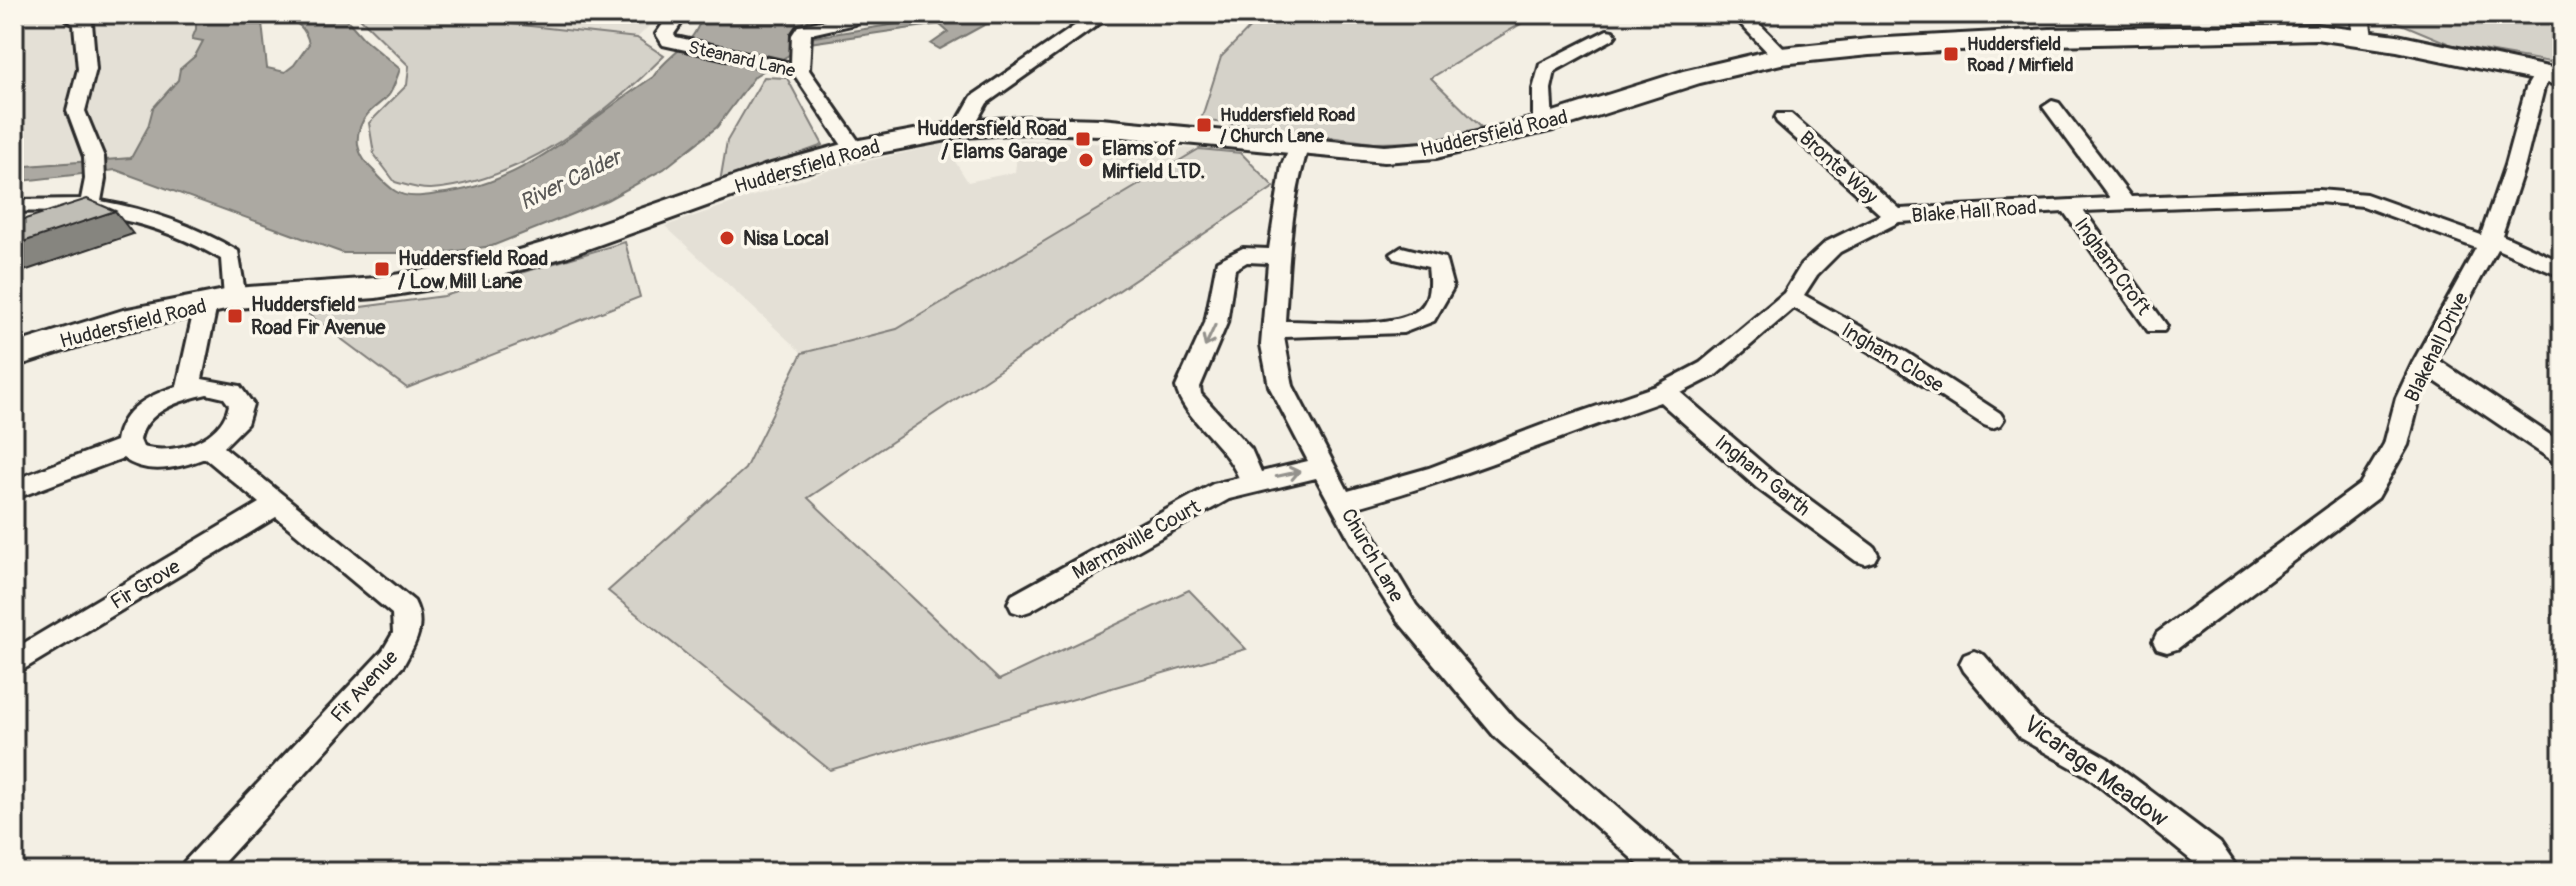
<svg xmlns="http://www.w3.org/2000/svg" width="2576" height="886" font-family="Pangolin,sans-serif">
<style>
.built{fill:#e4e0d6}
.green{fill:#d5d2c9;stroke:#807e7a;stroke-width:2}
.water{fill:#aca9a2;stroke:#787772;stroke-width:2}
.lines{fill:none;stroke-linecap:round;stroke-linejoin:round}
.minor-casing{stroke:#2b2b2b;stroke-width:6}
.highway-casing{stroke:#2b2b2b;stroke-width:6}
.minor{fill:#fbf7ec;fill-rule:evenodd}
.highway{fill:#fbf7ec;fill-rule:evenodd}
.shaded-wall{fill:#86857f;stroke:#2b2b2b;stroke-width:2}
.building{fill:#c0beb6;stroke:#2b2b2b;stroke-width:2}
.oneway{stroke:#93918c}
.poi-dot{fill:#c8321e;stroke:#fbf7ec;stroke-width:3}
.labels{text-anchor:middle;stroke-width:7;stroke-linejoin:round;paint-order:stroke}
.far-poi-label{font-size:18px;font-weight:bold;fill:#2b2b2b;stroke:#fbf7ec;text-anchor:start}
.far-street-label{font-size:18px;fill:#2b2b2b;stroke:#fbf7ec}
.poi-label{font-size:20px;font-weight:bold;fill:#2b2b2b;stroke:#fbf7ec;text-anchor:start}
.street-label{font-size:20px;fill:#2b2b2b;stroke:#fbf7ec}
.water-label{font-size:22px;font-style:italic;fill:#585755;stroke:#fbf7ec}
.near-street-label{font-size:24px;fill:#2b2b2b;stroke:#fbf7ec}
</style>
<rect width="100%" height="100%" fill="#f3efe4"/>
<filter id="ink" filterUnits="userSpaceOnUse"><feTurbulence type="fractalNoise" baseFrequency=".0125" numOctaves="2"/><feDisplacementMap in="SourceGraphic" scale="16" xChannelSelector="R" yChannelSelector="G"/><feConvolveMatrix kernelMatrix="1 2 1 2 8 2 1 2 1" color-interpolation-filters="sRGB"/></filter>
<g filter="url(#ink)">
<path class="built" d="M14 14H199L206 41 130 159 14 167Z
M522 14H661L637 38 511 24Z
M1019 139 1199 149 897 330 802 353 665 226 836 168 944 144 968 182 1015 172Z"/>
<path class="green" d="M356 14H522L512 24 637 38 664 56C603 117 521 182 431 189 420 190 406 185 395 182L374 154 369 123 407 85 409 66Z
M1266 14H1537L1431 78 1483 129 1426 142 1374 143 1201 120 1221 57 1260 17Z
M2378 14H2562V64L2452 45Z
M764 77 787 78 823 145 720 182 727 141Z
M1199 149 1241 153 1274 187 808 498 999 680 1189 590 1246 649 830 770 608 591 745 469 802 353 897 329Z
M625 242 640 297 407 388 308 314 444 296Z"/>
<path class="water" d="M196 14H261L267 68 285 72 294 65 309 44C306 28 298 22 283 18L281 14H342L363 38 400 69C397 77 393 91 388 96 377 107 366 111 360 127 354 144 360 158 373 170 379 177 387 186 395 191 407 199 424 196 437 194 525 186 584 122 653 77 663 61 679 52 691 38 697 31 700 21 705 14H815L795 32V40L934 18 939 14H1015L984 25 940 49 931 44 948 32 939 24 796 45 792 53 755 76 717 127 664 169 607 200 492 246 443 253H343L116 170 14 182V167L131 158 148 127 153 108 178 80 180 69 195 56 203 41 192 39 196 29Z"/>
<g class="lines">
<defs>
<path id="minor" d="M60 14H81L92 23 96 69 85 111 104 157 105 179 101 201C151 210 195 226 238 251L246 298 243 303H227L224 298 221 259C155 220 90 209 14 212V200L81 199 85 179 84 157 67 111 78 69 74 25Z
M670 14H688L674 34 676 37 791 63 792 35 798 26 849 15 855 16 858 20 855 24 811 34 809 70 864 149 861 153H847L794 74 663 45 656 34Z
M1092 14H1113L987 103 970 133H956L953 129 972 96Z
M1731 14H1750L1787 52 1790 56 1787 60H1775Z
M2351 14H2369L2372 38 2369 42 2363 43 2354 38Z
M1607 30 1613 31 1616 35 1613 39 1555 71 1551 89 1553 124 1543 130 1536 128 1533 124V89L1540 64Z
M2542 70 2551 75 2544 88 2525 165 2502 235 2562 262V277L2497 249 2437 359 2562 443V464L2553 461 2429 377 2420 398 2408 445 2378 498 2177 649 2167 652 2157 649 2153 641 2157 633 2360 484 2384 444 2396 398 2413 362 2476 248 2363 206 2319 202 2084 211 2167 326 2164 331H2148L2064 212 1899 222 1840 252 1817 275 1804 295 1906 352 2000 413 2004 419 2000 425 1992 428 1984 425 1890 364 1794 308 1716 375 1681 393 1775 474 1874 547 1878 554 1874 561 1865 564 1856 561 1757 488 1660 402C1559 437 1461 478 1357 507L1416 605 1515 719 1680 862 1684 872H1647L1495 737 1398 621 1371 579 1316 478 1229 499 1030 611 1021 614 1012 611 1008 603 1012 595 1213 484 1239 478C1225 444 1182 417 1176 387L1205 323 1217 261 1243 248 1269 249 1282 165 1292 141H1306L1309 145C1290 201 1289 263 1285 321 1320 321 1386 329 1415 312 1431 303 1430 283 1428 267L1395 259 1391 254 1402 247 1445 258 1453 288 1434 321 1403 333 1284 337 1293 386 1348 491 1429 468 1542 425 1656 386 1700 363 1784 293 1801 265 1826 242 1881 215 1777 122 1775 118 1777 114H1791L1900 209 2110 198 2043 107 2052 101 2059 103 2131 197 2319 190 2366 194 2481 235 2505 165 2526 88 2536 71ZM1247 262 1268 263 1261 345 1269 386 1308 461 1261 472 1251 449 1201 394 1200 387 1227 323 1235 269Z
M206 298 214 300 217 305 202 379 240 386 253 404 247 424 224 447 414 601C427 626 415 644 403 666L215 872H180L184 862 383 650 393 633 392 614 276 517 14 675V649L259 503 205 458C180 468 146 476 123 458L14 499V480L116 441C121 409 149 395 177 386L195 305 198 300ZM207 394 224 398 229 405C222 440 174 456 143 447L140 440C145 411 181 400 207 394Z
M1974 651 1984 655 2040 720 2107 758 2220 843 2240 872H2206L2087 776 2020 738 1964 671 1960 663 1964 655Z"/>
<path id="highway" d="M2316 25 2397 35 2562 70V86L2397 51 2316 39 2050 45 1869 55 1781 64 1700 83 1553 130 1436 158 1384 162 1101 135 1027 133 963 137 858 157 784 178 568 256 486 280 376 298 235 308 127 331 14 367V344L123 310 235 288 376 278 484 260 546 242 764 166 854 141 963 121 1027 117 1101 119 1384 146 1436 142 1534 118 1683 71 1781 48 1869 39 2050 29Z"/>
</defs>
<use href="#minor" class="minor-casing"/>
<use href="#highway" class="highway-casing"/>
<use href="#minor" class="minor"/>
<use href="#highway" class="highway"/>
</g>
<path class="shaded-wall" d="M115 211 133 234 15 274 14 273V215L32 236Z"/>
<path class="building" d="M87 199 115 211 14 245V217L16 222Z"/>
<defs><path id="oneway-shaft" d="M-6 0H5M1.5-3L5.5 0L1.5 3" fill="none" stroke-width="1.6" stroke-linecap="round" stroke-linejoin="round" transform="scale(2)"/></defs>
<g class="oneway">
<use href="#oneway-shaft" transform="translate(1210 336) rotate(115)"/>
<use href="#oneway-shaft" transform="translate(1288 474) rotate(-12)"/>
</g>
</g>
<g class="poi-dot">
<rect x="1943" y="46" width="16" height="16" rx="4"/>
<rect x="1196" y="117" width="16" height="16" rx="4"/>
<rect x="1075" y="131" width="16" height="16" rx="4"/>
<circle cx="1086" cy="160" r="8"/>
<circle cx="727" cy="238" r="8"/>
<rect x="374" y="261" width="16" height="16" rx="4"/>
<rect x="227" y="308" width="16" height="16" rx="4"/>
</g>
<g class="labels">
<g class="far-poi-label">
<text x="1967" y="50">Huddersfield<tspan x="1967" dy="21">Road / Mirfield</tspan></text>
<text x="1220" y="121">Huddersfield Road<tspan x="1220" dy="21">/ Church Lane</tspan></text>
</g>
<g class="far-street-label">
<text transform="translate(742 59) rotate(13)" y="6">Steanard Lane</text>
</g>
<g class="poi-label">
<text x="1067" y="135" text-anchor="end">Huddersfield Road<tspan x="1067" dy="23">/ Elams Garage</tspan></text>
<text x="1102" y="155">Elams of<tspan x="1102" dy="23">Mirfield LTD.</tspan></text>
<text x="743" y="245">Nisa Local</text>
<text x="398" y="265">Huddersfield Road<tspan x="398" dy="23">/ Low Mill Lane</tspan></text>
<text x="251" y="311">Huddersfield<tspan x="251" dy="23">Road Fir Avenue</tspan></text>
</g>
<g class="street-label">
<text transform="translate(1494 133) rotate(-13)" y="7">Huddersfield Road</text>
<text transform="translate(807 166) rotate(-16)" y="7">Huddersfield Road</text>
<text transform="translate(1839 167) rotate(42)" y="7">Bronte Way</text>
<text transform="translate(1974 211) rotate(-4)" y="7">Blake Hall Road</text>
<text transform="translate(2113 266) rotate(54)" y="7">Ingham Croft</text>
<text transform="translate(133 323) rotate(-14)" y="7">Huddersfield Road</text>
<text transform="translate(2436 347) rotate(-64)" y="7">Blakehall Drive</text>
<text transform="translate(1893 357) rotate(31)" y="7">Ingham Close</text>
<text transform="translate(1763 475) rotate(39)" y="7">Ingham Garth</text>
<text transform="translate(1136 539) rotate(-29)" y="7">Marmaville Court</text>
<text transform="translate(1373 555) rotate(60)" y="7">Church Lane</text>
<text transform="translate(145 584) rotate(-31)" y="7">Fir Grove</text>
<text transform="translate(364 686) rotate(-48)" y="7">Fir Avenue</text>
</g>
<g class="water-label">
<text transform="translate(570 179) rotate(-26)" y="8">River Calder</text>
</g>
<g class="near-street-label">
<text transform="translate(2096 771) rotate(36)" y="8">Vicarage Meadow</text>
</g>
</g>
<rect width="2576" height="886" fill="none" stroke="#fbf7ec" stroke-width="48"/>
<rect x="24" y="24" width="2528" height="838" fill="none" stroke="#2b2b2b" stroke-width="3" filter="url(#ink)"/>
</svg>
